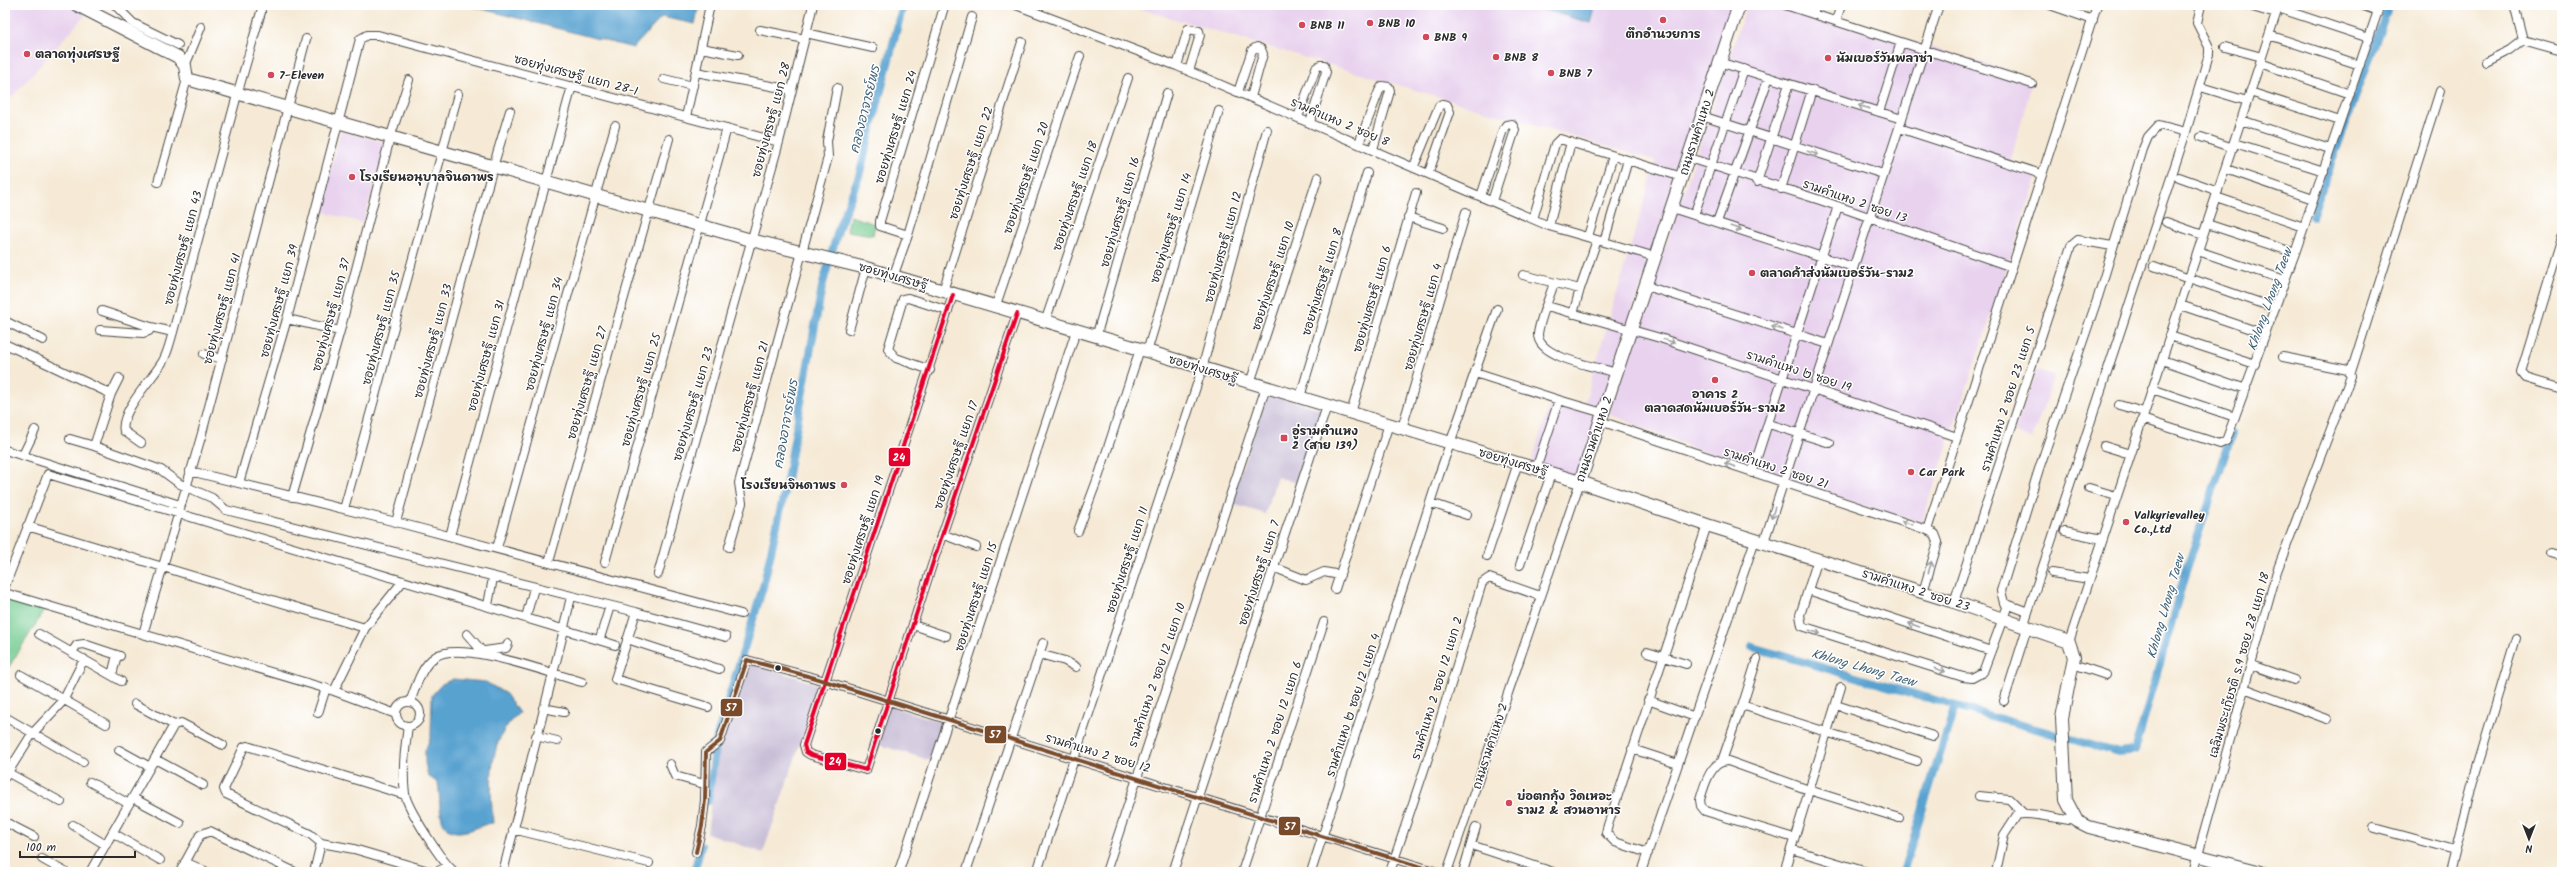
<svg xmlns="http://www.w3.org/2000/svg" width="2567" height="877" font-family="Kalam,'Playpen Sans Thai',sans-serif">
<style>
.built{fill:#e8d2ee}
.industrial{fill:#c9bfd7}
.green{fill:#73cb91;stroke:#4f7b5e}
.water{fill:#58a2d0;stroke:#42667e}
.lines{fill:none;stroke-linecap:round;stroke-linejoin:round}
.canal{stroke:#58a2d0;stroke-width:8}
.minor-casing{stroke:#494845;stroke-width:10}
.secondary-casing{stroke:#494845;stroke-width:14}
.minor{stroke:#fff;stroke-width:8}
.secondary{stroke:#fff;stroke-width:12}
.bus-1-casing{stroke:#fff;stroke-width:7}
.bus-2-casing{stroke:#fff;stroke-width:7}
.bus-1{stroke:#e4002b;stroke-width:4}
.bus-2{stroke:#7a4b2a;stroke-width:4}
.oneway{stroke:#a0a0a0}
.poi-dot{fill:#d1495b;stroke:#fff;stroke-width:1.5}
.bus-dot{fill:#2b2b2b;stroke:#fff;stroke-width:1.5}
.labels{text-anchor:middle;stroke-width:3;stroke-linejoin:round;paint-order:stroke}
.poi-label{font-size:12px;font-weight:bold;fill:#2b2b2b;stroke:#fff;text-anchor:start}
.street-label{font-size:12px;fill:#2b2b2b;stroke:#fff}
.water-label{font-size:13px;font-style:italic;fill:#3f6175;stroke:#fff}
.line-badge{stroke:#fff;stroke-width:1.5}
.badge-label{font-size:11px;text-anchor:middle;font-weight:bold;fill:#fff}
</style>
<rect width="100%" height="100%" fill="#fff"/>
<filter id="ink" filterUnits="userSpaceOnUse"><feTurbulence type="fractalNoise" baseFrequency=".025" numOctaves="2"/><feDisplacementMap in="SourceGraphic" scale="8" xChannelSelector="R" yChannelSelector="G"/><feConvolveMatrix kernelMatrix="1 2 1 2 8 2 1 2 1" color-interpolation-filters="sRGB"/></filter>
<filter id="wash" filterUnits="userSpaceOnUse"><feTurbulence type="fractalNoise" baseFrequency=".012" numOctaves="4" result="noise"/><feDisplacementMap in="SourceGraphic" scale="16" xChannelSelector="R" yChannelSelector="G"/><feGaussianBlur stdDeviation="0.9" result="paint"/><feColorMatrix in="noise" values="0 0 0 0 0 0 0 0 0 0 0 0 0 0 0 0 0 1.4 0 .05"/><feComposite in="paint" operator="in"/></filter>
<g filter="url(#wash)">
<rect width="100%" height="100%" fill="#f6ead6"/>
<path class="built" d="M5 5H69L86 14 12 97 5 95Z
M1127 5H1733L1578 477 1531 463 1551 401 1582 411 1656 161Z
M1747 5H1797L2033 79 2009 167 2037 177 1922 522 1782 483 1609 414Z
M341 131 386 143 363 223 319 211Z
M2036 371 2054 376 2032 439 2014 433Z"/>
<path class="industrial" d="M1267 393 1323 410 1298 483 1277 477 1265 514 1230 503Z
M751 663 820 685 763 853 707 833 718 753 744 668Z
M889 706 945 723 932 761 876 744Z"/>
<path class="green" d="M850 216 875 224 873 235 847 231Z
M5 599 44 611 5 673Z"/>
<path class="water" d="M467 5H699L695 24 662 17 633 48Z
M1527 5H1596L1591 23Z
M453 679 486 682 506 694 519 713C487 739 490 785 493 823 482 824 477 829 466 831 434 839 442 802 438 783L428 776 425 763V751L431 736 432 695 442 684Z"/>
<g class="lines">
<path class="canal" d="M2312 216 2389 5
M1752 647 2119 753 2135 751 2186 571 2232 434
M708 801 717 736 763 587 786 485 822 287 839 227 859 176 903 5
M694 872 701 846
M1903 872 1955 706"/>
</g>
</g>
<g filter="url(#ink)">
<g class="lines">
<defs>
<path id="minor" d="M115 5 133 23 178 45
M1016 5 1177 66 1549 226 1656 257
M1785 5 2032 84
M2050 5 2093 20
M2246 5 2276 14
M2361 5 2378 11
M2514 5 2523 40 2562 51
M2278 8 2369 38
M1813 14 1816 5
M1836 21 1841 5
M760 30 805 39
M806 33 873 48
M2269 35 2360 65
M2225 47 2262 57
M701 48 738 55
M1719 62 1902 119
M2486 62 2510 50 2523 40
M2260 63 2350 94
M185 66 201 27
M1177 66 1188 29 1199 31 1200 35 1189 71
M696 72 792 90
M664 79 693 86
M2204 88 2247 101
M1238 92 1252 50 1257 47 1261 49 1263 54 1251 97
M2250 92 2340 121
M1879 112 1901 42
M1702 116 1883 174
M686 117 710 5
M1298 117 1316 68 1320 65H1324L1326 72 1310 122
M2241 120 2330 149
M1899 128 2041 174
M2201 137 2233 148
M1359 143 1379 91 1382 86 1389 87 1390 91 1373 149
M2235 143 2324 171
M1689 158 1820 200 2012 267
M1414 166 1439 106 1442 104 1447 105 1450 112 1429 172
M2226 169 2313 199
M2179 177 2218 191
M158 182 187 79
M1757 182 1789 84
M1781 189 1812 90
M1481 196 1503 130 1506 125 1512 124 1515 130 1492 201
M2216 197 2304 227
M1672 208 1853 267
M1694 215 1744 69
M1408 217 1443 228
M1533 219 1555 144 1560 139 1682 177
M1717 222 1769 77
M2166 222 2203 235
M2207 224 2295 253
M1549 226 1571 142
M908 235 880 226V221L944 7
M1588 236 1613 156
M2562 237 2521 372 2526 378 2562 389
M1604 242 1628 160
M2198 251 2285 280
M2154 266 2189 279
M1523 275 1580 289 1597 240
M893 277 908 235 972 17
M2189 278 2275 308
M1554 283C1549 299 1540 318 1538 334 1537 358 1598 367 1617 373
M1646 286 1828 344
M943 291 1022 42
M953 295 804 745 806 752 811 755 866 770 934 559 1017 314
M2180 305 2265 334
M1547 306 1660 338 1957 437
M995 308 1080 56
M102 311 151 327
M1573 314 1580 289
M287 319 340 331
M5 321 43 340
M1045 322 1128 78
M100 330 143 333 149 331 151 327 173 332 237 95 261 12
M849 330 866 268
M2170 336 2255 364
M1096 337 1167 93
M5 344 111 394 94 446 161 470 180 484 212 498 226 510 636 612 726 637
M1147 352 1219 111
M204 354 222 359
M2162 360 2246 389
M930 370 896 358 888 349 903 299 908 298 948 311
M2351 372 2440 91
M1475 373 1559 400 1536 469
M1250 383 1318 177
M2152 389 2235 417
M111 394 119 378
M1300 397 1367 173
M1559 400 1603 413
M2119 405 2144 412
M1351 413 1416 193
M2142 419 2220 444 2226 441 2295 253 2380 5
M1600 421 1927 530 1935 534 1938 542 1923 592
M1769 424 1830 443
M1402 428 1466 212
M70 439 94 446
M141 443 124 431C119 412 154 377 163 361 168 352 170 342 173 332
M2104 446 2130 454
M5 450 180 505
M23 455 35 430
M190 471 396 522 741 614
M1752 473 1838 206
M239 483 287 319 360 39 367 35H378L779 142
M2089 488 2116 496
M292 497 340 331 390 138 409 80
M1431 503 1467 515
M344 509 458 94
M396 522 493 167 510 111
M27 526 365 628
M1927 530 2097 5
M1078 531 1099 475 1140 349
M2065 531 2102 539
M942 534 976 547
M450 536 572 86
M1764 542 1939 5
M729 547 742 503 739 483 828 157 827 141 837 88
M497 548 615 126
M2552 553 2562 556
M1487 556 1518 463
M1818 559 1800 615 1802 626 1963 677 1972 678 1983 672 2008 605
M549 562 669 139
M605 562 727 128
M1520 565 1551 474
M1273 567 1306 580 1324 572 1340 575
M2052 573 2089 579
M658 574 779 142 813 5
M5 586 48 474 615 645
M1335 589 1389 424
M1808 590 1991 651
M5 593 334 691 396 714
M1954 602 2071 246 2078 240 2112 246
M488 605 493 578
M636 612 615 679 708 707
M2028 612 2004 603 2001 591 2039 469 2098 297 2143 149 2148 137 2159 125 2186 132
M526 617 534 588
M913 625 946 636
M564 627 571 597
M2023 627 2186 132 2209 54V47L2197 23 2201 5
M39 634 121 681
M143 634 201 437 306 39
M467 634 482 651
M600 638 610 606
M627 639 719 669
M2069 642 2279 5
M72 652 77 645 84 644 120 656
M478 652 506 648 508 644
M1647 652 1686 664
M1039 654 1065 661 1076 667
M2073 664 2106 675
M2251 665 2294 680
M21 675 106 724
M112 675 117 655
M2244 688 2327 719
M334 691 365 628 403 581
M1648 700 1695 717
M2004 701 2027 628
M410 702C416 687 421 666 435 657 459 639 552 674 582 682
M396 714a12 12 0 1 1 24 0a12 12 0 1 1-24 0Z
M135 704 174 725
M1836 705 1933 736
M1742 707 1757 659
M543 708 564 712
M318 713 326 688
M5 717 83 762
M408 726C405 748 402 772 405 794 407 807 443 865 455 872
M536 736 557 741
M1632 749 1678 764
M119 750 150 767
M155 759 203 785
M1722 761 1740 709 1745 706 1917 761
M670 764 675 776 704 784
M5 771 61 802
M5 777 32 734 63 701 84 659
M90 782 129 804
M405 795 247 746 244 747 224 789 226 794 310 834 321 843 354 849 432 872
M1979 796 2009 799 2023 813
M133 798 180 823
M5 822 34 837
M73 825 106 845
M2374 828 2455 850
M513 829 649 863
M113 833 160 860
M1794 838 1705 811 1701 806 1700 800C1704 786 1711 760 1728 761L1809 790 1899 818
M1471 845 1553 872
M1791 849 1867 872
M696 852 702 826 705 800 706 752 720 741 747 660 815 678 1437 872
M1648 853 1615 842 1606 833 1608 825 1707 525
M42 859 65 872
M185 862 207 872
M899 871 1076 331
M90 872 174 725 181 723 223 745
M180 872 200 835 210 831 295 872
M314 872 321 843
M436 872 447 867
M503 872 564 630
M966 872 1043 643
M1037 872 1202 369 1267 130
M1106 872 1266 387
M1173 872 1327 406
M1242 872 1324 622
M1311 872 1439 475 1497 309
M1390 872 1433 743 1482 583 1489 578 1540 596
M1447 872 1580 482
M1463 872 1476 827
M1641 872 1755 540
M1784 872 1841 687
M1996 872 2004 835 2017 815C2030 811 2061 820 2077 821
M2193 872 2277 571 2351 376 2348 370 2283 357
M2450 872 2473 781 2516 638"/>
<path id="secondary" d="M77 5 178 57 185 66 187 79 751 240 866 268 1140 349 1580 482 1707 525 1954 602 2069 642 2074 657 2062 718 2066 800 2077 821 2089 827 2261 872
M1580 482 1739 5"/>
</defs>
<use href="#minor" class="minor-casing"/>
<use href="#secondary" class="secondary-casing"/>
<use href="#minor" class="minor"/>
<use href="#secondary" class="secondary"/>
<defs>
<path id="bus-1" d="M953 295 804 745 806 752 811 755 866 770 934 559 1017 314"/>
<path id="bus-2" d="M696 852 702 826 705 800 706 752 720 741 747 660 815 678 1437 872"/>
</defs>
<use href="#bus-1" class="bus-1-casing"/>
<use href="#bus-2" class="bus-2-casing"/>
<use href="#bus-1" class="bus-1"/>
<use href="#bus-2" class="bus-2"/>
</g>
<defs><path id="oneway-shaft" d="M-6 0H5M1.5-3L5.5 0L1.5 3" fill="none" stroke-width="1.6" stroke-linecap="round" stroke-linejoin="round"/></defs>
<g class="oneway">
<use href="#oneway-shaft" transform="translate(1864 107) rotate(-162)"/>
<use href="#oneway-shaft" transform="translate(1813 153) rotate(17)"/>
<use href="#oneway-shaft" transform="translate(1736 228) rotate(18)"/>
<use href="#oneway-shaft" transform="translate(1777 328) rotate(-162)"/>
<use href="#oneway-shaft" transform="translate(1669 341) rotate(18)"/>
<use href="#oneway-shaft" transform="translate(1730 465) rotate(-161)"/>
<use href="#oneway-shaft" transform="translate(1773 513) rotate(107)"/>
<use href="#oneway-shaft" transform="translate(1907 523) rotate(-162)"/>
<use href="#oneway-shaft" transform="translate(1930 567) rotate(-74)"/>
<use href="#oneway-shaft" transform="translate(1914 625) rotate(-161)"/>
<use href="#oneway-shaft" transform="translate(1815 632) rotate(18)"/>
<use href="#oneway-shaft" transform="translate(1940 670) rotate(17)"/>
</g>
</g>
<g class="poi-dot">
<circle cx="1663" cy="20" r="4"/>
<circle cx="1370" cy="23" r="4"/>
<circle cx="1302" cy="25" r="4"/>
<circle cx="1426" cy="37" r="4"/>
<circle cx="27" cy="54" r="4"/>
<circle cx="1496" cy="57" r="4"/>
<circle cx="1828" cy="58" r="4"/>
<circle cx="1551" cy="73" r="4"/>
<circle cx="271" cy="75" r="4"/>
<circle cx="352" cy="177" r="4"/>
<circle cx="1752" cy="273" r="4"/>
<circle cx="1715" cy="380" r="4"/>
<rect x="1280" y="434" width="8" height="8" rx="2"/>
<circle cx="1911" cy="472" r="4"/>
<circle cx="844" cy="485" r="4"/>
<circle cx="2126" cy="522" r="4"/>
<circle cx="1509" cy="803" r="4"/>
</g>
<g class="bus-dot">
<circle cx="778" cy="668" r="3.5"/>
<circle cx="878" cy="731" r="3.5"/>
</g>
<g class="labels">
<g class="poi-label">
<text x="1378" y="27">BNB 10</text>
<text x="1310" y="29">BNB 11</text>
<text x="1663" y="38" text-anchor="middle">ตึกอำนวยการ</text>
<text x="1434" y="41">BNB 9</text>
<text x="35" y="58">ตลาดทุ่งเศรษฐี</text>
<text x="1504" y="61">BNB 8</text>
<text x="1836" y="62">นัมเบอร์วันพลาซ่า</text>
<text x="1559" y="77">BNB 7</text>
<text x="279" y="79">7-Eleven</text>
<text x="360" y="181">โรงเรียนอนุบาลจินดาพร</text>
<text x="1760" y="277">ตลาดค้าส่งนัมเบอร์วัน-ราม2</text>
<text x="1715" y="398" text-anchor="middle">อาคาร 2<tspan x="1715" dy="14">ตลาดสดนัมเบอร์วัน-ราม2</tspan></text>
<text x="1292" y="435">อู่รามคำแหง<tspan x="1292" dy="14">2 (สาย 139)</tspan></text>
<text x="1919" y="476">Car Park</text>
<text x="836" y="489" text-anchor="end">โรงเรียนจินดาพร</text>
<text x="2134" y="519">Valkyrievalley<tspan x="2134" dy="14">Co.,Ltd</tspan></text>
<text x="1517" y="800">บ่อตกกุ้ง วิดเหอะ<tspan x="1517" dy="14">ราม2 &amp; สวนอาหาร</tspan></text>
</g>
<g class="street-label">
<text transform="translate(576 75) rotate(15)" y="4">ซอยทุ่งเศรษฐี แยก 28-1</text>
<text transform="translate(771 120) rotate(-75)" y="4">ซอยทุ่งเศรษฐี แยก 28</text>
<text transform="translate(1340 122) rotate(23)" y="4">รามคำแหง 2 ซอย 8</text>
<text transform="translate(896 127) rotate(-73)" y="4">ซอยทุ่งเศรษฐี แยก 24</text>
<text transform="translate(1697 132) rotate(-72)" y="4">ถนนรามคำแหง 2</text>
<text transform="translate(971 163) rotate(-72)" y="4">ซอยทุ่งเศรษฐี แยก 22</text>
<text transform="translate(1026 178) rotate(-71)" y="4">ซอยทุ่งเศรษฐี แยก 20</text>
<text transform="translate(1075 196) rotate(-71)" y="4">ซอยทุ่งเศรษฐี แยก 18</text>
<text transform="translate(1855 201) rotate(19)" y="4">รามคำแหง 2 ซอย 13</text>
<text transform="translate(1120 212) rotate(-74)" y="4">ซอยทุ่งเศรษฐี แยก 16</text>
<text transform="translate(1171 228) rotate(-73)" y="4">ซอยทุ่งเศรษฐี แยก 14</text>
<text transform="translate(1223 247) rotate(-75)" y="4">ซอยทุ่งเศรษฐี แยก 12</text>
<text transform="translate(183 248) rotate(-75)" y="4">ซอยทุ่งเศรษฐี แยก 43</text>
<text transform="translate(893 276) rotate(16)" y="4">ซอยทุ่งเศรษฐี</text>
<text transform="translate(1273 276) rotate(-72)" y="4">ซอยทุ่งเศรษฐี แยก 10</text>
<text transform="translate(1322 282) rotate(-73)" y="4">ซอยทุ่งเศรษฐี แยก 8</text>
<text transform="translate(1372 299) rotate(-74)" y="4">ซอยทุ่งเศรษฐี แยก 6</text>
<text transform="translate(279 301) rotate(-75)" y="4">ซอยทุ่งเศรษฐี แยก 39</text>
<text transform="translate(222 309) rotate(-75)" y="4">ซอยทุ่งเศรษฐี แยก 41</text>
<text transform="translate(331 315) rotate(-75)" y="4">ซอยทุ่งเศรษฐี แยก 37</text>
<text transform="translate(1423 317) rotate(-74)" y="4">ซอยทุ่งเศรษฐี แยก 4</text>
<text transform="translate(381 328) rotate(-75)" y="4">ซอยทุ่งเศรษฐี แยก 35</text>
<text transform="translate(544 334) rotate(-75)" y="4">ซอยทุ่งเศรษฐี แยก 34</text>
<text transform="translate(433 341) rotate(-75)" y="4">ซอยทุ่งเศรษฐี แยก 33</text>
<text transform="translate(486 356) rotate(-75)" y="4">ซอยทุ่งเศรษฐี แยก 31</text>
<text transform="translate(1203 369) rotate(17)" y="4">ซอยทุ่งเศรษฐี</text>
<text transform="translate(1799 371) rotate(18)" y="4">รามคำแหง ๒ ซอย 19</text>
<text transform="translate(587 383) rotate(-74)" y="4">ซอยทุ่งเศรษฐี แยก 27</text>
<text transform="translate(641 390) rotate(-74)" y="4">ซอยทุ่งเศรษฐี แยก 25</text>
<text transform="translate(750 397) rotate(-75)" y="4">ซอยทุ่งเศรษฐี แยก 21</text>
<text transform="translate(2008 399) rotate(-72)" y="4">รามคำแหง 2 ซอย 23 แยก 5</text>
<text transform="translate(693 404) rotate(-74)" y="4">ซอยทุ่งเศรษฐี แยก 23</text>
<text transform="translate(1594 439) rotate(-71)" y="4">ถนนรามคำแหง 2</text>
<text transform="translate(956 455) rotate(-71)" y="4">ซอยทุ่งเศรษฐี แยก 17</text>
<text transform="translate(1513 462) rotate(17)" y="4">ซอยทุ่งเศรษฐี</text>
<text transform="translate(1776 468) rotate(18)" y="4">รามคำแหง 2 ซอย 21</text>
<text transform="translate(863 530) rotate(-72)" y="4">ซอยทุ่งเศรษฐี แยก 19</text>
<text transform="translate(1127 560) rotate(-72)" y="4">ซอยทุ่งเศรษฐี แยก 11</text>
<text transform="translate(1259 573) rotate(-72)" y="4">ซอยทุ่งเศรษฐี แยก 7</text>
<text transform="translate(1916 590) rotate(18)" y="4">รามคำแหง 2 ซอย 23</text>
<text transform="translate(976 597) rotate(-72)" y="4">ซอยทุ่งเศรษฐี แยก 15</text>
<text transform="translate(2239 665) rotate(-74)" y="4">เฉลิมพระเกียรติ ร.9 ซอย 28 แยก 18</text>
<text transform="translate(1157 675) rotate(-71)" y="4">รามคำแหง 2 ซอย 12 แยก 10</text>
<text transform="translate(1437 688) rotate(-73)" y="4">รามคำแหง 2 ซอย 12 แยก 2</text>
<text transform="translate(1353 705) rotate(-72)" y="4">รามคำแหง ๒ ซอย 12 แยก 4</text>
<text transform="translate(1275 732) rotate(-72)" y="4">รามคำแหง 2 ซอย 12 แยก 6</text>
<text transform="translate(1490 746) rotate(-72)" y="4">ถนนรามคำแหง 2</text>
<text transform="translate(1098 753) rotate(17)" y="4">รามคำแหง 2 ซอย 12</text>
</g>
<g class="water-label">
<text transform="translate(864 109) rotate(-76)" y="5">คลองอาจารย์พร</text>
<text transform="translate(2269 299) rotate(-70)" y="5">Khlong Lhong Taew</text>
<text transform="translate(785 424) rotate(-80)" y="5">คลองอาจารย์พร</text>
<text transform="translate(2165 606) rotate(-74)" y="5">Khlong Lhong Taew</text>
<text transform="translate(1864 667) rotate(16)" y="5">Khlong Lhong Taew</text>
</g>
</g>
<g class="line-badge">
<rect x="888" y="447" width="23" height="20" rx="4" fill="#e4002b"/>
<rect x="720" y="698" width="23" height="19" rx="4" fill="#7a4b2a"/>
<rect x="984" y="725" width="23" height="19" rx="4" fill="#7a4b2a"/>
<rect x="824" y="752" width="23" height="19" rx="4" fill="#e4002b"/>
<rect x="1278" y="816" width="23" height="20" rx="4" fill="#7a4b2a"/>
</g>
<g class="badge-label">
<text x="899" y="461">24</text>
<text x="731" y="711">57</text>
<text x="995" y="738">57</text>
<text x="835" y="765">24</text>
<text x="1290" y="830">57</text>
</g>
<rect width="2567" height="877" fill="none" stroke="#fff" stroke-width="20"/>
<g transform="translate(2529 839) rotate(180)" stroke="#ffffff" stroke-width="3" paint-order="stroke">
<path d="M0-3L7 15L0 10L-7 15Z" fill="#2b2b2b"/>
<text y="-6" font-size="11" font-weight="bold" text-anchor="middle" fill="#2b2b2b">N</text>
</g>
<path d="M20 851v6h115v-6" fill="none" stroke="#2b2b2b" stroke-width="2"/>
<text x="26" y="851" font-size="12" fill="#2b2b2b" stroke="#ffffff" stroke-width="3" paint-order="stroke">100 m</text>
</svg>
